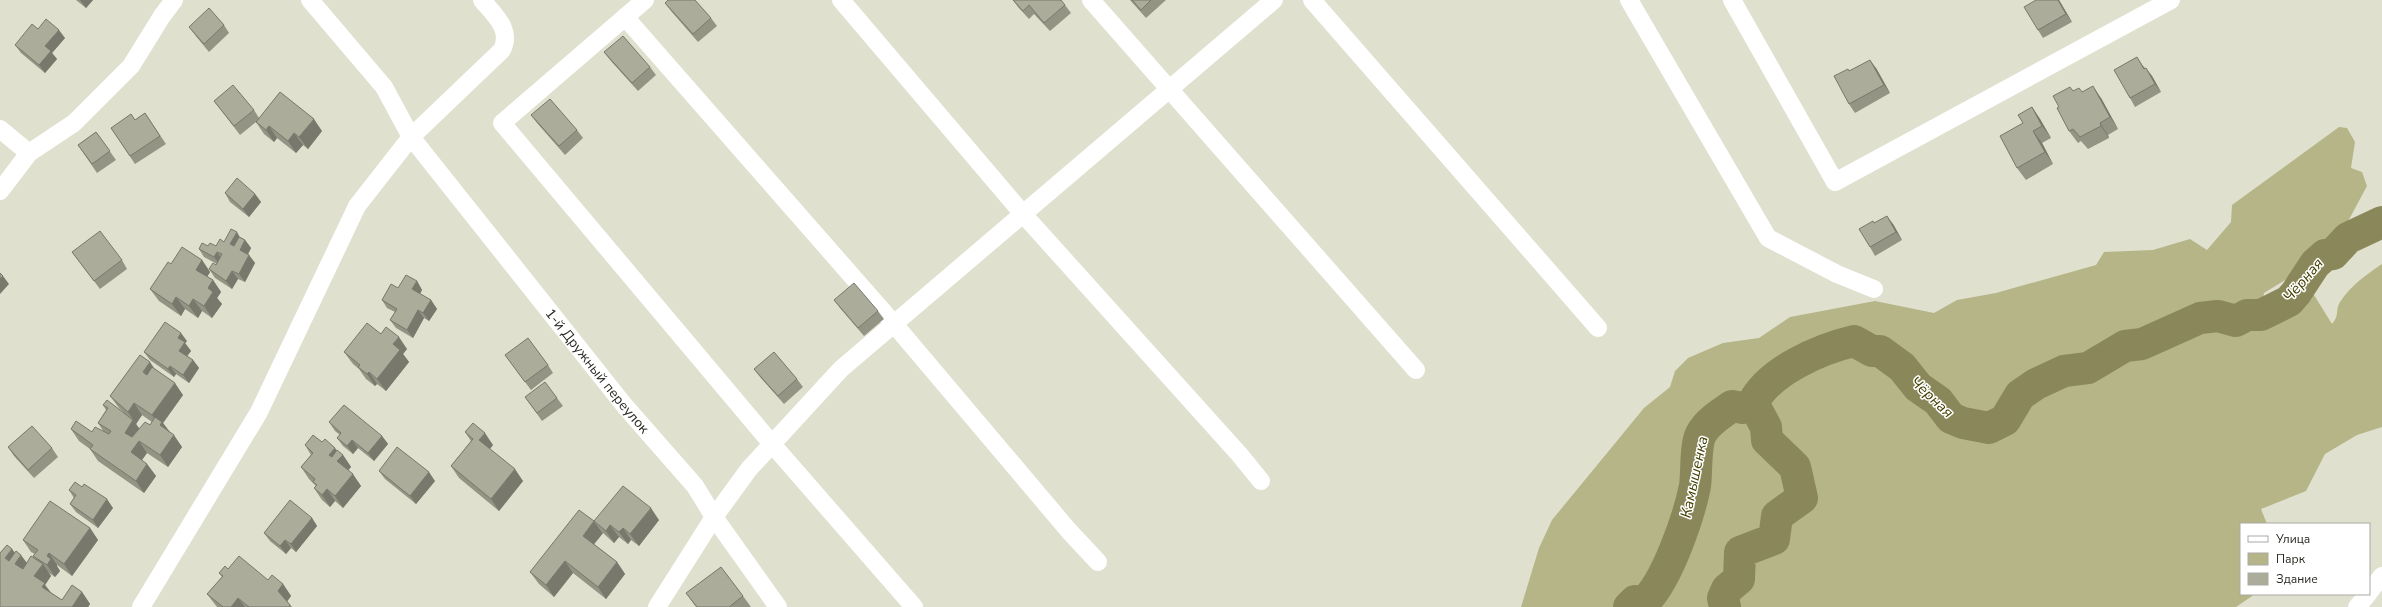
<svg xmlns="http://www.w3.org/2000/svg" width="2382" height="607" font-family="'Nunito Sans',sans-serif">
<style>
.green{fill:#b6b587}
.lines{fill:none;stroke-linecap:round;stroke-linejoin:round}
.river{stroke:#8a885a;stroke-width:32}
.minor{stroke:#fff;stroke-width:18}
.wall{fill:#949485;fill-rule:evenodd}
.shaded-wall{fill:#78786c}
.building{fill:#acac9b;stroke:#78786c}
.labels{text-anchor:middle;stroke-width:3;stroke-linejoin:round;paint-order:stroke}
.street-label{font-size:14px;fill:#272721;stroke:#fff}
.water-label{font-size:15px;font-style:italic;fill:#423f00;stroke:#fff}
</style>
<rect width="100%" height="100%" fill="#e0e0ce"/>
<path class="green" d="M2339 127 2347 128 2355 142 2351 168 2362 172 2367 186 2345 227 2328 246 2308 258 2290 277 2264 293 2261 315 2269 325 2290 313 2307 295H2314L2332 324C2340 315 2335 310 2340 302 2351 285 2366 275 2382 264V427L2357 435 2325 454 2306 491 2261 509 2267 524H2241V594H2255L2236 607H1521L1539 548 1552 520 1644 408 1670 387 1675 371 1688 358 1723 343 1759 338 1790 317 1875 301 1934 313 1957 300 1996 293 2096 265 2104 252 2153 250 2190 239 2207 250 2231 222 2232 205Z"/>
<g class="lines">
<path class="river" d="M1629 607 1635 601 1642 604C1666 585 1689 516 1695 486 1697 472 1695 446 1701 434 1708 421 1721 414 1732 406L1743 408 1753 403
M1725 607 1723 598 1727 589 1739 579 1740 552 1774 539 1777 516 1802 498 1795 467 1767 440 1766 427 1753 403C1769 371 1820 349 1854 341L1872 351H1880L1902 367 1918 387 1938 401 1951 418 1963 423 1989 428 2005 420 2020 395 2036 384 2064 371 2088 368 2125 346 2142 344 2200 318 2218 316 2236 321 2247 315H2261L2289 301 2296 293 2315 264 2325 255 2333 254 2348 238 2382 222"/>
<g class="minor">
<path id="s1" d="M310 0 384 87 411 137 624 405 695 486 714 517 778 607"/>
<path d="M645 0 502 123 772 444 914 607"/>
<path d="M841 0 1023 214 1239 454 1261 481"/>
<path d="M1091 0 1416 370"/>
<path d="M1312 0 1598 328"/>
<path d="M1629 0 1768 238 1837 274 1874 289"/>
<path d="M1732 0 1835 182 2171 0"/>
<path d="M625 17 894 324 1069 531 1098 562"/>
<path d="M0 129 29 153"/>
<path d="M0 191 29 153 74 123 131 66 162 16 174 0"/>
<path d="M2369 592 2382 576"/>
<path d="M141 607 259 412 357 206 411 137 502 50C512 29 495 16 482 0"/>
<path d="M657 607 714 517 749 469 841 369 1274 0"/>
<path d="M2357 607 2368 594"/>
</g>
</g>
<path class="wall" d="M76 0H93L86 8Z
M1013 0 1065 5 1071 13 1050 31 1034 14 1029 19 1018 7Z
M1130 0H1166L1146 18Z
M2059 0 2072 22 2043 38 2038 30Z
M665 3 711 18 717 26 698 42 671 11Z
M224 25 229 33 209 52 195 35 189 27Z
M38 29 65 38 52 53 57 59 45 73 21 53 15 45Z
M604 52 650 67 656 75 638 91 610 60Z
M2143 66 2145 68 2152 76 2161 92 2135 107 2130 98Z
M1876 68 1890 93 1855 113 1849 104 1850 71Z
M2073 91 2083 92 2101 98 2118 129 2108 135 2109 138 2088 149 2081 141 2078 143 2069 131 2059 107Z
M214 101 254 110 259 118 322 131 308 149 303 145 296 153 277 138 274 142 264 134 256 122 240 135Z
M2032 107 2040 119 2051 138 2042 143 2053 164 2026 180 2017 168 2023 123Z
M145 113 166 144 135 164 111 128 135 120Z
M531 115 577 130 583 138 565 155 537 123Z
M96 132 116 160 97 173 78 145Z
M225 193 255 194 261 202 249 217 230 202Z
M1875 223 1893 224 1902 240 1875 256 1870 247Z
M240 237 245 240 251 248 248 254 255 263 245 282 238 279 232 289 215 278 209 269 216 265 217 264 204 257 199 249 208 246H216L224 242Z
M72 252 122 260 127 269 100 289Z
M202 260 210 272 207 277 213 280 221 292 217 298 222 304 212 318 202 311 198 318 185 309 181 316 159 301 150 289 171 264Z
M417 281 422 290 420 294 431 300 437 309 429 321 424 318 413 338 396 328 390 320 395 312 387 308 382 300 398 288Z
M834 300 878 311 884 319 864 336 840 308Z
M381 334 407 349 403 354 409 362 386 391 377 384 375 386 366 379 359 369 353 364 344 352Z
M187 341 185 343 191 351 187 356 193 360 199 368 189 383 176 374 174 377 150 360 144 352Z
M505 355 548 365 553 373 531 390Z
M155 369 183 395 163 423 170 432 182 447 168 467 147 453 142 460 147 464 156 476 144 493 98 461 90 449 79 441 71 429 92 432H104L98 423 106 410 103 405 127 416 119 408 110 396ZM142 415 152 422 150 425 139 429 135 422 136 424Z
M754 369 797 379 803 387 784 404 760 377Z
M525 397 557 398 563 406 542 421Z
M329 422 382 436 388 444 374 461 358 448 353 454 343 446 337 438 340 435 335 431Z
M465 432 493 445 490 449 523 481 499 511 459 478 451 466 471 441Z
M322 442 337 451 343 455 351 467 348 470 361 486 343 508 335 501 330 507 322 500 314 488 316 486 309 479 301 467 311 455 305 445Z
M8 447 52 448 58 457 34 478 14 456Z
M379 471 435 481 416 504 385 479Z
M69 490 113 508 98 528 76 512 70 504 74 498Z
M312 518 317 526 296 552 291 548 286 554 270 541 264 533Z
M659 520 639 546 631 540 628 544 619 537 614 543 603 533 594 521Z
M90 528 98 540 72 576 57 565V566L60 571 55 577 49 573 51 576 45 585 51 593 62 600 82 592 90 604 88 607H0L12 549 15 553 27 563 36 559 33 556 35 554 31 552 23 540Z
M603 533 594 544 617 562 625 574 606 599 573 573 554 597 539 584 530 572Z
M228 569 283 584 291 596 287 601 292 607H217L207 594 222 577 219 573Z
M686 593 743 596 751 607H696Z"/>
<path class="shaded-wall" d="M80 0H93L86 8Z
M2058 0H2059L2072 22 2066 14Z
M59 30 65 38 52 53 57 59 45 73 39 65 45 46Z
M2137 57 2143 66 2149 77 2144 69Z
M1870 60 1876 68 1890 93 1884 85Z
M2146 68 2152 76 2161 92 2155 84Z
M2093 86 2101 98 2118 129 2110 117Z
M2032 107 2040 119 2051 138 2042 126Z
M314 119 322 131 308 149 299 137Z
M2100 123 2108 135 2109 138 2101 126Z
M269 126 277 138 274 142 266 130Z
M2033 131 2042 143 2053 164 2045 152Z
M294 133 303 145 296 153 288 141Z
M255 194 261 202 249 217 243 209Z
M1887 216 1893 224 1902 240 1896 232Z
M237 232 242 241 236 253 230 244Z
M245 240 251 248 246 258 240 250Z
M217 252 222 260 220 265 214 257Z
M249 255 255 263 245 282 239 274Z
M202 260 210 272 204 282 196 270Z
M232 271 238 279 232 289 226 281Z
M3 276 9 284 0 294V279Z
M213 280 221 292 217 298 222 304 212 318 204 306 208 288Z
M417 281 422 290 418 297 412 289Z
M176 297 185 309 181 316 172 304Z
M193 299 202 311 198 318 189 306Z
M431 300 437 309 429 321 423 313Z
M418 310 424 318 413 338 407 330Z
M181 333 187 341 185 343 191 351 185 359 179 351 178 338Z
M399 337 407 349 403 354 409 362 386 391 377 379 393 344Z
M193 360 199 368 189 383 183 375Z
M150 362 158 374 151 384 143 372Z
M170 366 176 374 174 377 168 369Z
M369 372 377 384 375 386 367 374Z
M175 383 183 395 163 423 171 434 160 427 152 415Z
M134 403 142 415 136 424 128 412Z
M133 420 142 432 134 445 125 433Z
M485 433 493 445 487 452 479 440Z
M174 435 182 447 168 467 160 455Z
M382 436 388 444 374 461 368 453Z
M352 440 358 448 353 454 347 446Z
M139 441 147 453 139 464 131 452Z
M335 448 341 456 343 455 351 467 346 473 329 455Z
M147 464 156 476 144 493 136 481Z
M515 469 523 481 499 511 491 499Z
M429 472 435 481 416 504 410 496Z
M353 474 361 486 343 508 335 496Z
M327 489 335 501 330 507 322 495Z
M107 499 113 508 98 528 93 520Z
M651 508 659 520 639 546 630 534Z
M312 518 317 526 296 552 291 544Z
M594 521 603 533 591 548 583 536Z
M610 525 619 537 614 543 606 531Z
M90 528 98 540 72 576 64 564Z
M623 528 631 540 628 544 619 532Z
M285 540 291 548 286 554 280 546Z
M12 549 19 559 21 555 30 567 23 576 5 558Z
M49 553 57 565V566L60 571 55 577 47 565V556Z
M565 561 573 573 554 597 546 585Z
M617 562 625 574 606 599 598 587Z
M43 564 51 576 45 585 53 595 51 599 34 576Z
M283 584 291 596 286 603 278 591Z
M82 592 90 604 88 607H72Z
M238 598 245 607H231Z"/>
<path class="building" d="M668 0H695L711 18 693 34 665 3Z
M1013 0H1061L1065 5 1044 23 1029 5 1023 11Z
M1132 0H1151L1141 10Z
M2036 0H2058L2066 14 2038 30 2024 7Z
M209 8 224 25 204 44 189 27Z
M46 19 59 30 45 46 51 51 39 65 15 45 32 24 38 29Z
M623 36 650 67 632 83 604 52Z
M2137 57 2144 69 2146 68 2155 84 2130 98 2114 70Z
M1870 60 1884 85 1849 104 1834 76 1848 69 1849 71Z
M233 85 254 110 234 126 214 101Z
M2093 86 2110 117 2100 123 2101 126 2080 137 2073 129 2069 131 2057 108 2059 107 2053 96 2070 87 2073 91 2079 88 2082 92Z
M280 92 314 119 299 137 294 133 288 141 269 126 266 130 256 122Z
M550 99 577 130 559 146 531 115Z
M2032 107 2042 126 2033 131 2045 152 2017 168 2000 136 2023 123 2018 115Z
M145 113 160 136 130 156 111 128 131 114 135 120Z
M96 132 110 151 92 164 78 145Z
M237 178 255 194 243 209 225 193Z
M1887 216 1896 232 1870 247 1859 229 1873 221 1874 223Z
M231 229 237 232 230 244 234 246 239 237 245 240 240 250 249 255 239 274 232 271 226 281 209 269 213 263 216 265 222 254 217 252 214 257 199 249 202 243 208 246 210 243 216 246 220 239 224 242Z
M100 231 122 260 94 281 72 252Z
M182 247 202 260 196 270 213 280 208 288 213 292 204 306 193 299 189 306 176 297 172 304 150 289 168 262 171 264Z
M0 273 3 276 0 279Z
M406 275 417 281 412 289 431 300 423 313 418 310 407 330 390 320 397 309 382 300 391 284 398 288Z
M854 283 878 311 858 328 834 300Z
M165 322 181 333 178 338 185 342 179 351 193 360 183 375 170 366 168 369 144 352Z
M367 323 381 334 386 327 399 337 393 344 400 350 377 379 369 372 367 374 358 367 360 365 344 352Z
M528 338 548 365 525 382 505 355Z
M774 352 797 379 778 396 754 369Z
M140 355 150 362 143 372 147 375 152 367 175 383 152 415 134 403 128 412 110 396Z
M545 382 557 398 537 413 525 397Z
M107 400 133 420 125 433 132 437 145 422 150 425 155 417 162 422 160 425 174 435 160 455 139 441 131 452 147 464 136 481 90 449 93 445 71 429 76 421 92 432 95 427 109 434 111 431 98 423 108 408 103 405Z
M344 405 382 436 368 453 352 440 347 446 337 438 341 433 329 422Z
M473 423 485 433 479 440 515 469 491 499 451 466 473 439 465 432Z
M32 426 52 448 28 470 8 447Z
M313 435 322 442 325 439 335 448 329 455 332 457 337 450 343 455 337 461 353 474 335 496 327 489 322 495 314 488 317 485 313 482 315 479 301 467 313 453 305 445Z
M397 447 429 472 410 496 379 471Z
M75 482 82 487 84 484 107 499 93 520 70 504 76 495 69 490Z
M623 486 651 508 630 534 623 528 619 532 610 525 606 531 594 521Z
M290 500 312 518 291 544 285 540 280 546 264 533Z
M50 501 90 528 64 564 49 553 47 556 51 559 47 565 33 556 38 550 23 540Z
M579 510 594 521 583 536 617 562 598 587 565 561 546 585 530 572Z
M7 545 12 549 5 558 9 561 16 551 21 555 15 564 23 569 31 556 43 564 34 576 45 583 42 587 62 600 72 585 82 592 72 607H0V553Z
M239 556 268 580 272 575 283 584 278 591 290 605 289 607H249L238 598 231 607H223L207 594 223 576 219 573 225 566 228 569Z
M721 567 743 596 729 607H697L686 593Z"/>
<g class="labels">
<g class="street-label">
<text dy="5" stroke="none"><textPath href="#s1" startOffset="470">1-й Дружный переулок</textPath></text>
</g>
<g class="water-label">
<text transform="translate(2303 280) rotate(-49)" y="5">Чёрная</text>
<text transform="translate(1932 397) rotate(43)" y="5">Чёрная</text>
<text transform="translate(1694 477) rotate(-78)" y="5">Камышенка</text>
</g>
</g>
<rect x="2240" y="523" width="130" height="72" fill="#ffffff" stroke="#a9a9a6"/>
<rect x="2248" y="536" width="20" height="6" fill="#ffffff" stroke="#a9a9a6"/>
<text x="2276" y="543" font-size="12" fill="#272721">Улица</text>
<rect x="2248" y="553" width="20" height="12" fill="#b6b587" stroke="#a9a9a6"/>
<text x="2276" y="563" font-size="12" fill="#272721">Парк</text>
<rect x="2248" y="573" width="20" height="12" fill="#acac9b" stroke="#a9a9a6"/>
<text x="2276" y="583" font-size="12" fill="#272721">Здание</text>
</svg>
